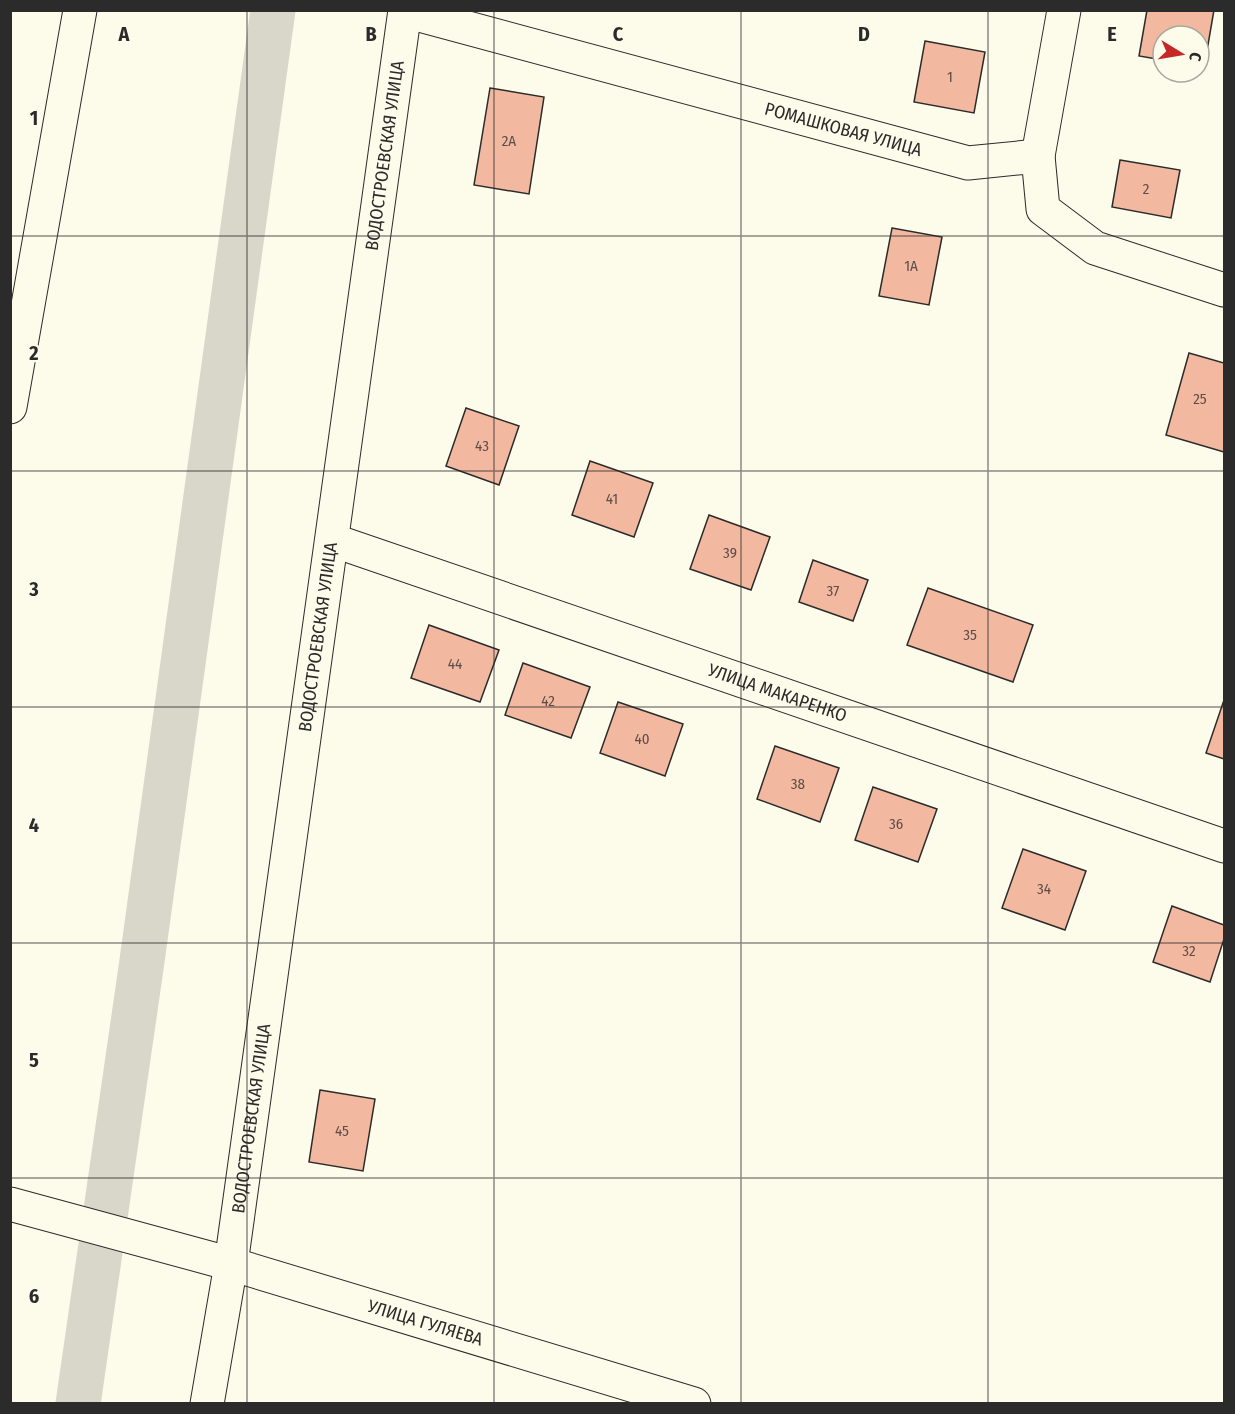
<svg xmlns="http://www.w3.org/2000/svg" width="1235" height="1414" font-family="'Fira Sans Condensed',sans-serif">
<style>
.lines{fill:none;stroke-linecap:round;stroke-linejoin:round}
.canal{stroke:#d8d7c9;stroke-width:45}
.building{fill:#f2b8a0;stroke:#2b2b2b;stroke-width:1.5}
.street-casing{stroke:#2b2b2b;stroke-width:35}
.secondary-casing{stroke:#2b2b2b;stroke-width:35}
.street{stroke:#fdfbea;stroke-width:33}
.secondary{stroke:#fdfbea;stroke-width:33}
.grid{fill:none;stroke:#2b2b2b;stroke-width:1.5;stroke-opacity:0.55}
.labels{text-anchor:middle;stroke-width:4.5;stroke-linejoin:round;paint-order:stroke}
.number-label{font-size:15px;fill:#5d4e48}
.street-label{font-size:18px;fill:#2b2b2b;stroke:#fdfbea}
.grid-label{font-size:20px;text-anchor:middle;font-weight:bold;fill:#2b2b2b;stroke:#fdfbea;stroke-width:4.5;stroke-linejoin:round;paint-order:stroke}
</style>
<rect width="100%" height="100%" fill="#fdfbea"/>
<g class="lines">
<path class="canal" d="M78 1404 141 968 273 10"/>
</g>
<path class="building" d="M1147 10H1214L1204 68 1199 67V36H1163V60L1139 56Z
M925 41 985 52 974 113 914 102Z
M490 88 544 97 529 194 474 185Z
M1120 160 1180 170 1171 218 1112 207Z
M892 228 942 237 929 305 879 296Z
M1189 353 1224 363V452L1166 435Z
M466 408 519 426 499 485 446 466Z
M590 461 653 483 634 537 572 515Z
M709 515 770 537 751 590 690 569Z
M813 560 868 580 853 621 799 602Z
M928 588 1033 625 1013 682 907 645Z
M429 625 499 650 480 702 411 678Z
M523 663 590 687 571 738 505 715Z
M1224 700V759L1206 753Z
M618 702 683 724 665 776 600 753Z
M775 746 839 768 820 822 757 799Z
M873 787 937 809 918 862 855 840Z
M1023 849 1086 871 1065 930 1002 908Z
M1172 906 1224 925V939L1210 982 1153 962Z
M320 1090 375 1099 363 1171 309 1162Z"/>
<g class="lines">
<defs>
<g id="street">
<path id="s1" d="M405 11 968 163 1038 156 1043 209 1095 248 1224 290"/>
<path d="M1038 156 1064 10"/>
<path d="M10 407 80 10"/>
<path id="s2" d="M332 540 1224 846"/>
<path id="s3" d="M231 1264 405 10"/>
</g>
<g id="secondary">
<path id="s4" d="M10 1204 231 1264 694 1404"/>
<path d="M207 1404 231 1264"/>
</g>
</defs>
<use href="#street" class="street-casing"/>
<use href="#secondary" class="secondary-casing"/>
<use href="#street" class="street"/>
<use href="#secondary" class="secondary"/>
</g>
<path class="grid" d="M247 10V1404M494 10V1404M741 10V1404M988 10V1404M10 236H1224M10 471H1224M10 707H1224M10 943H1224M10 1178H1224"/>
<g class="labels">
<g class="number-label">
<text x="950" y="82">1</text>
<text x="509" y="146">2А</text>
<text x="1146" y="194">2</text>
<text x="911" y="271">1А</text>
<text x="1200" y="404">25</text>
<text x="482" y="451">43</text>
<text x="612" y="504">41</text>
<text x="730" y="558">39</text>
<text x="833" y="596">37</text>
<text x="970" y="640">35</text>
<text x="455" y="669">44</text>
<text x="548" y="706">42</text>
<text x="642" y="744">40</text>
<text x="798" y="789">38</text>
<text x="896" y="829">36</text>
<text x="1044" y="894">34</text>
<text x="1189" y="956">32</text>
<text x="342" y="1136">45</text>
</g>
<g class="street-label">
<text dy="6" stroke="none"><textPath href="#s1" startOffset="454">РОМАШКОВАЯ УЛИЦА</textPath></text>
<text dy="6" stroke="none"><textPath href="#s3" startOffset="1119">ВОДОСТРОЕВСКАЯ УЛИЦА</textPath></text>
<text dy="6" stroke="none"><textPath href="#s3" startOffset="633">ВОДОСТРОЕВСКАЯ УЛИЦА</textPath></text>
<text dy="6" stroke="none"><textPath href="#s2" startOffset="471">УЛИЦА МАКАРЕНКО</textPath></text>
<text dy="6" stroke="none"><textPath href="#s3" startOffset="147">ВОДОСТРОЕВСКАЯ УЛИЦА</textPath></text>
<text dy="6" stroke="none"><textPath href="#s4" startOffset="432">УЛИЦА ГУЛЯЕВА</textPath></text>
</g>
</g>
<g class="grid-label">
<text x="124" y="41">A</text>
<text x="371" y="41">B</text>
<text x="618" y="41">C</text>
<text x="864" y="41">D</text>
<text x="1112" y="41">E</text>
<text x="34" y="125">1</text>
<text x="34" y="360">2</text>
<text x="34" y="596">3</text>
<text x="34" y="832">4</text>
<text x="34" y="1067">5</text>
<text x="34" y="1303">6</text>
</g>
<rect width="1235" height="1414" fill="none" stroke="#2b2b2b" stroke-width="24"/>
<g transform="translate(1181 54) rotate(101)"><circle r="28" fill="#fdfbea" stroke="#a9a89e" stroke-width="1.5"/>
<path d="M0-4.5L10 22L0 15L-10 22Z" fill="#c62828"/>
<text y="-9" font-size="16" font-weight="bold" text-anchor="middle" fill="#2b2b2b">С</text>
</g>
</svg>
